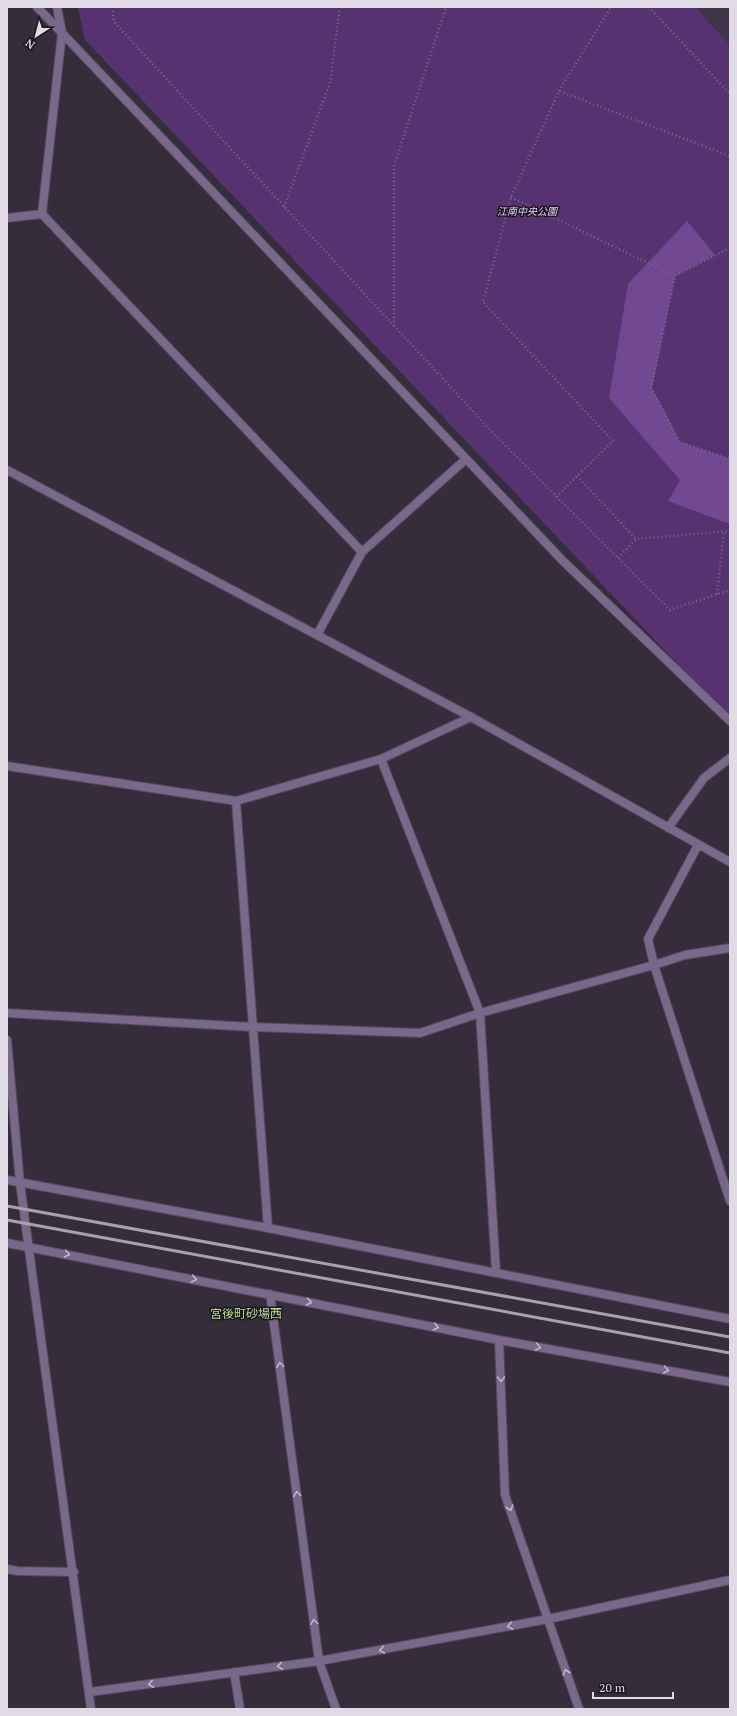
<svg xmlns="http://www.w3.org/2000/svg" width="737" height="1716" font-family="'PT Serif','Noto Sans JP',serif">
<style>
.built{fill:#40344a}
.green{fill:#563271}
.water{fill:#724892}
.lines{fill:none;stroke-linecap:round;stroke-linejoin:round}
.minor-casing{stroke:#514957;stroke-width:10}
.tertiary-casing{stroke:#514957;stroke-width:10}
.path{stroke:#746d7b;stroke-width:2.5;stroke-dasharray:1 3;stroke-linecap:butt}
.minor{stroke:#796889;stroke-width:8}
.tertiary{stroke:#796889;stroke-width:8}
.rail{stroke:#a8a2ae;stroke-width:3}
.oneway{stroke:#c2b8ca}
.labels{text-anchor:middle;stroke-width:3;stroke-linejoin:round;paint-order:stroke}
.park-label{font-size:10px;font-style:italic;fill:#e6d0fa;stroke:#1a171e}
.quarter-label{font-size:12px;fill:#b8d992;stroke:#1a171e}
</style>
<rect width="100%" height="100%" fill="#352d3c"/>
<path class="built" d="M694 7H730V45Z"/>
<path class="green" d="M78 7H695L730 45V719L85 40Z"/>
<path class="water" d="M687 221 715 255 675 276 652 388 680 442 730 459V524L668 501 680 480 609 398 628 284Z"/>
<g class="lines">
<defs>
<path id="minor" d="M57 7 62 33 563 561 730 721
M42 214 362 552
M7 218 42 214 62 33 37 7
M317 635 362 552 466 459
M381 759 480 1013 496 1272
M7 766 236 801 381 759 471 717
M236 801 268 1228
M698 845 648 939 654 965 685 955 730 948
M7 1013 252 1027 420 1033 480 1013 654 965 730 1201
M7 1180 268 1228 730 1319
M7 1243 499 1340 730 1382
M270 1294 319 1661 336 1709
M499 1340 505 1495 579 1709
M7 1569 17 1571 74 1572
M234 1672 240 1709
M90 1692 319 1661 548 1619 730 1580"/>
<path id="tertiary" d="M7 470 471 717 730 862
M668 828 704 778 730 758
M7 1040 20 1183 91 1709"/>
</defs>
<use href="#minor" class="minor-casing"/>
<use href="#tertiary" class="tertiary-casing"/>
<path class="path" d="M112 7 114 22 492 432 670 610 730 590
M649 7 730 94
M559 91 611 7
M511 197 675 276
M284 207 330 83 340 7
M730 248 675 276 651 388 680 442 730 459
M394 326V166L446 7
M577 476 636 539 730 531
M556 497 613 441 483 302 511 197 559 91 730 156
M618 558 636 539
M717 594 724 531"/>
<use href="#minor" class="minor"/>
<use href="#tertiary" class="tertiary"/>
<path class="rail" d="M7 1206 730 1337
M7 1220 730 1353"/>
</g>
<defs><path id="oneway-chevron" d="M-2-3.5L2.5 0L-2 3.5" fill="none" stroke-width="1.6" stroke-linecap="round" stroke-linejoin="round"/></defs>
<g class="oneway">
<use href="#oneway-chevron" transform="translate(67 1254) rotate(11)"/>
<use href="#oneway-chevron" transform="translate(194 1279) rotate(11)"/>
<use href="#oneway-chevron" transform="translate(309 1302) rotate(11)"/>
<use href="#oneway-chevron" transform="translate(436 1327) rotate(11)"/>
<use href="#oneway-chevron" transform="translate(538 1347) rotate(10)"/>
<use href="#oneway-chevron" transform="translate(280 1365) rotate(-98)"/>
<use href="#oneway-chevron" transform="translate(666 1370) rotate(10)"/>
<use href="#oneway-chevron" transform="translate(501 1379) rotate(88)"/>
<use href="#oneway-chevron" transform="translate(297 1494) rotate(-98)"/>
<use href="#oneway-chevron" transform="translate(510 1508) rotate(71)"/>
<use href="#oneway-chevron" transform="translate(314 1622) rotate(-98)"/>
<use href="#oneway-chevron" transform="translate(510 1626) rotate(170)"/>
<use href="#oneway-chevron" transform="translate(382 1650) rotate(170)"/>
<use href="#oneway-chevron" transform="translate(280 1666) rotate(172)"/>
<use href="#oneway-chevron" transform="translate(566 1672) rotate(-109)"/>
<use href="#oneway-chevron" transform="translate(151 1684) rotate(172)"/>
</g>
<g class="labels">
<g class="park-label">
<text x="527" y="215">江南中央公園</text>
</g>
<g class="quarter-label">
<text x="246" y="1318">宮後町砂場西</text>
</g>
</g>
<rect width="737" height="1716" fill="none" stroke="#e1dbe6" stroke-width="16"/>
<g transform="translate(36 36) rotate(216)" stroke="#1a171e" stroke-width="3" paint-order="stroke">
<path d="M0-3L7 15L0 10L-7 15Z" fill="#e1dbe6"/>
<text y="-6" font-size="11" font-weight="bold" text-anchor="middle" fill="#e1dbe6">N</text>
</g>
<path d="M593 1692v6h80v-6" fill="none" stroke="#e1dbe6" stroke-width="2"/>
<text x="599" y="1692" font-size="12" fill="#e1dbe6" stroke="#1a171e" stroke-width="3" paint-order="stroke">20 m</text>
</svg>
